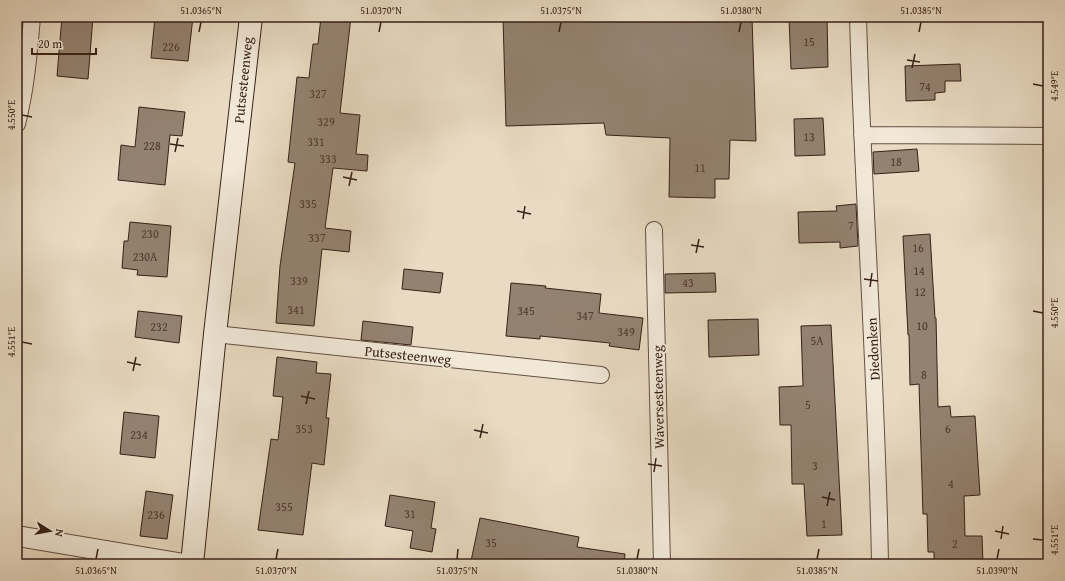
<svg xmlns="http://www.w3.org/2000/svg" width="1065" height="581" font-family="'Gentium Book Plus',serif">
<style>
.building{fill:#948271;stroke:#372118}
.lines{fill:none;stroke-linecap:round;stroke-linejoin:round}
.minor-casing{stroke:#645043;stroke-width:18}
.tertiary-casing{stroke:#645043;stroke-width:22}
.secondary-casing{stroke:#372118;stroke-width:24}
.minor{stroke:#f1e8d8;stroke-width:16}
.tertiary{stroke:#f1e8d8;stroke-width:20}
.secondary{stroke:#f1e8d8;stroke-width:22}
.ticks{fill:none;stroke:#372118;stroke-width:1.5}
.labels{text-anchor:middle;stroke-width:3.5;stroke-linejoin:round;paint-order:stroke}
.number-label{font-size:12px;fill:#4e392e}
.street-label{font-size:14px;fill:#372118;stroke:#f1e8d8}
.neatline{fill:none;stroke:#372118;stroke-width:1.5}
.ticks-label{font-size:10px;text-anchor:middle;fill:#372118}
</style>
<rect width="100%" height="100%" fill="#e9dbc3"/>
<filter id="stains"><feTurbulence type="fractalNoise" baseFrequency=".005" numOctaves="4"/><feColorMatrix values="0 0 0 0 .2 0 0 0 0 .09 0 0 0 0 .02 0 0 0 .5 -.17"/></filter>
<radialGradient id="worn" r=".72"><stop offset=".6" stop-color="#630" stop-opacity="0"/><stop offset="1" stop-color="#630" stop-opacity=".3"/></radialGradient>
<path class="building" d="M62 17H93L88 79 57 76Z
M155 17H193L188 61 151 58Z
M321 17H351L340 113 360 115 356 154 368 155 367 171 333 168 325 228 351 231 349 252 322 249 314 326 276 323 280 266 295 163 288 162 297 77 309 78 313 44H318Z
M503 17H752L756 141 730 140 729 179H715V198L669 197 670 138 606 135 604 123 506 126Z
M789 17H827L828 67 791 69Z
M960 64 961 81H945V92L935 93V100L906 101 905 66Z
M139 107 185 112 182 136 170 135 165 185 118 180 121 145 135 147Z
M823 118 825 155 795 156 794 119Z
M917 149 919 171 874 174 873 152Z
M856 204 858 246 840 248V242L799 243 798 212 837 211 836 206Z
M130 222 171 226 167 277 137 275 138 270 122 268 124 241H128Z
M930 234 935 318H936L938 407 950 406 951 417 975 416 980 495 964 496 965 536H982L983 564H934V552H928L927 514H923L919 384 910 385 909 335H908L903 236Z
M404 269 443 273 440 293 402 289Z
M715 273 716 292 665 293V274Z
M511 283 546 286 545 288 601 294 599 313 643 318 639 350 609 346 610 343 540 336V339L506 336Z
M138 311 182 316 179 343 135 337Z
M758 319 759 355 709 357 708 320Z
M363 321 413 327 411 345 361 340Z
M831 325 842 535 807 536 804 484H792L791 425H780L779 387 803 386 801 326Z
M277 357 317 362 316 373 331 374 326 418H329L324 465 312 463 303 535 258 530 271 439 278 440 283 397 273 396Z
M124 412 159 416 155 458 120 454Z
M146 491 173 495 167 539 140 536Z
M390 495 435 502 431 528 436 529 432 552 410 548 413 531 385 526Z
M480 518 579 537 577 547 625 554 624 564H485L471 561Z"/>
<g class="lines">
<defs>
<path id="minor" d="M858 17C863 199 877 382 880 564
M17 124C26 89 29 52 32 17
M862 135 1048 136
M654 230 662 564
M215 334 601 375"/>
<path id="tertiary" d="M17 536 184 564"/>
<path id="secondary" d="M192 564 215 334 251 17"/>
</defs>
<use href="#minor" class="minor-casing"/>
<use href="#tertiary" class="tertiary-casing"/>
<use href="#secondary" class="secondary-casing"/>
<use href="#minor" class="minor"/>
<use href="#tertiary" class="tertiary"/>
<use href="#secondary" class="secondary"/>
</g>
<path class="ticks" d="M199 32 201 22M379 32 381 22M559 32 561 22M739 32 741 22M919 32 921 22M907 60 920 62M912 68 915 54M1033 84 1043 86M22 115 32 117M170 144 184 146M175 152 178 138M343 177 357 180M349 186 352 172M517 211 531 214M523 219 525 206M691 245 704 247M696 253 699 239M864 279 878 281M870 287 872 273M1033 311 1043 313M22 342 32 344M127 362 141 365M133 371 136 357M301 396 315 399M306 404 309 391M474 430 488 433M480 438 483 424M648 464 662 466M654 472 656 458M822 497 835 500M827 506 830 492M995 531 1009 534M1001 539 1003 526M1033 539 1043 540M96 559 98 549M276 559 278 549M457 559 458 549M637 559 639 549M817 559 819 549M997 559 999 549"/>
<g class="labels">
<g class="number-label">
<text x="809" y="46">15</text>
<text x="171" y="51">226</text>
<text x="925" y="91">74</text>
<text x="318" y="98">327</text>
<text x="326" y="126">329</text>
<text x="809" y="141">13</text>
<text x="316" y="146">331</text>
<text x="152" y="150">228</text>
<text x="328" y="163">333</text>
<text x="896" y="166">18</text>
<text x="700" y="172">11</text>
<text x="308" y="208">335</text>
<text x="851" y="230">7</text>
<text x="150" y="238">230</text>
<text x="317" y="242">337</text>
<text x="918" y="252">16</text>
<text x="145" y="261">230A</text>
<text x="919" y="275">14</text>
<text x="299" y="285">339</text>
<text x="688" y="287">43</text>
<text x="920" y="296">12</text>
<text x="296" y="314">341</text>
<text x="526" y="315">345</text>
<text x="585" y="320">347</text>
<text x="922" y="330">10</text>
<text x="159" y="331">232</text>
<text x="626" y="336">349</text>
<text x="817" y="345">5A</text>
<text x="924" y="379">8</text>
<text x="808" y="409">5</text>
<text x="304" y="433">353</text>
<text x="948" y="433">6</text>
<text x="139" y="439">234</text>
<text x="815" y="470">3</text>
<text x="951" y="488">4</text>
<text x="284" y="511">355</text>
<text x="410" y="518">31</text>
<text x="156" y="519">236</text>
<text x="824" y="528">1</text>
<text x="491" y="547">35</text>
<text x="955" y="548">2</text>
</g>
<g class="street-label">
<text transform="translate(243 80) rotate(-84)" y="5">Putsesteenweg</text>
<text transform="translate(873 349) rotate(-93)" y="5">Diedonken</text>
<text transform="translate(408 355) rotate(6)" y="5">Putsesteenweg</text>
<text transform="translate(658 397) rotate(-91)" y="5">Waversesteenweg</text>
</g>
</g>
<rect width="1065" height="581" fill="none" stroke="#e9dbc3" stroke-width="44"/>
<g transform="translate(50 531) rotate(101)" stroke="#f1e8d8" stroke-width="3" paint-order="stroke">
<path d="M0-3L7 15L0 10L-7 15Z" fill="#372118"/>
<text y="-6" font-size="11" font-weight="bold" text-anchor="middle" fill="#372118">N</text>
</g>
<path d="M32 48v6h64v-6" fill="none" stroke="#372118" stroke-width="2"/>
<text x="38" y="48" font-size="12" fill="#372118" stroke="#f1e8d8" stroke-width="3" paint-order="stroke">20 m</text>
<rect x="22" y="22" width="1021" height="537" class="neatline"/>
<g class="ticks-label">
<text x="201" y="14">51.0365°N</text>
<text x="381" y="14">51.0370°N</text>
<text x="561" y="14">51.0375°N</text>
<text x="741" y="14">51.0380°N</text>
<text x="921" y="14">51.0385°N</text>
<text transform="translate(1054 86) rotate(-90)" y="4">4.549°E</text>
<text transform="translate(11 115) rotate(-90)" y="4">4.550°E</text>
<text transform="translate(1054 313) rotate(-90)" y="4">4.550°E</text>
<text transform="translate(11 342) rotate(-90)" y="4">4.551°E</text>
<text transform="translate(1054 540) rotate(-90)" y="4">4.551°E</text>
<text x="96" y="574">51.0365°N</text>
<text x="276" y="574">51.0370°N</text>
<text x="457" y="574">51.0375°N</text>
<text x="637" y="574">51.0380°N</text>
<text x="817" y="574">51.0385°N</text>
<text x="997" y="574">51.0390°N</text>
</g>
<rect width="100%" height="100%" filter="url(#stains)"/>
<rect width="100%" height="100%" fill="url(#worn)"/>
</svg>
